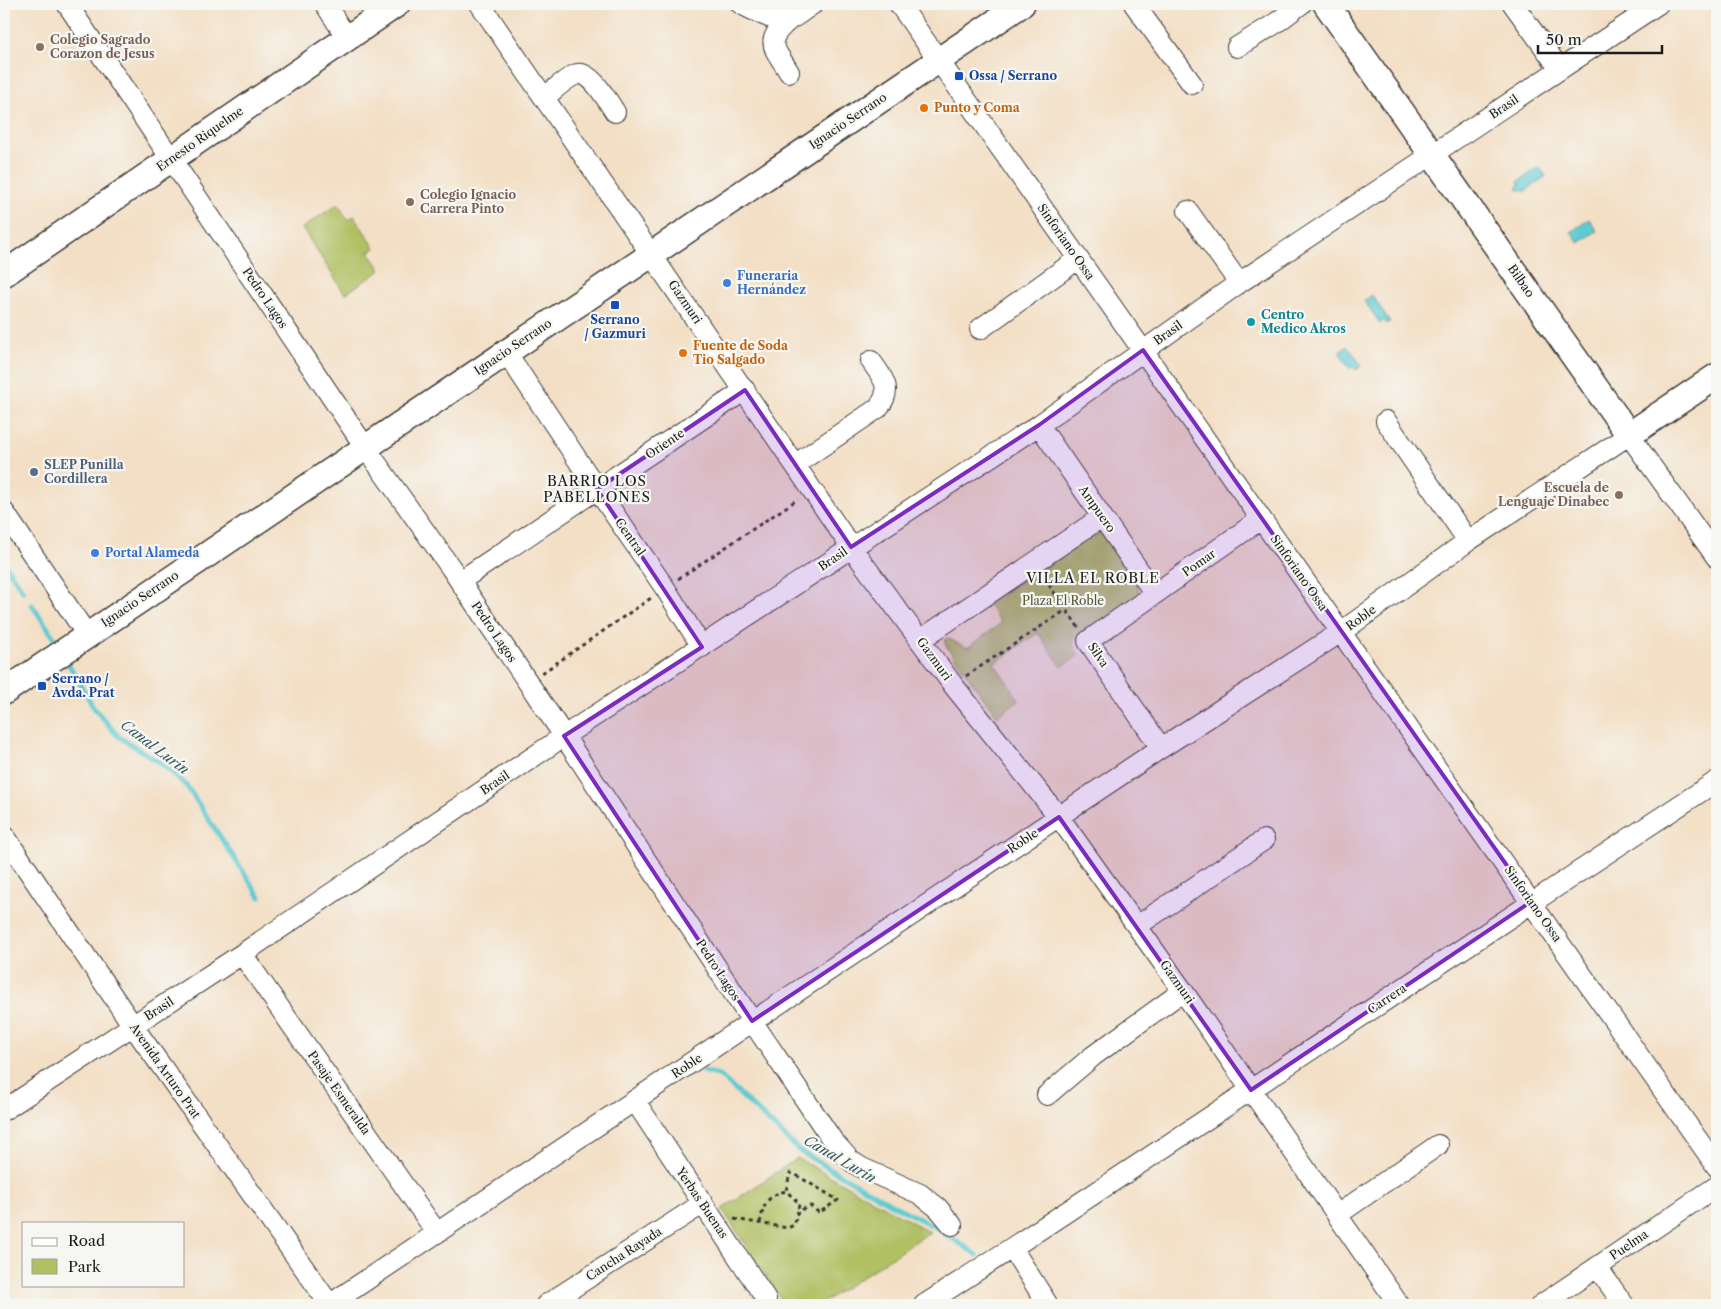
<svg xmlns="http://www.w3.org/2000/svg" width="1721" height="1309" font-family="'Libre Caslon Text',serif">
<style>
.green{fill:#b0c063;stroke:#666e40}
.water{fill:#5dcad2;stroke:#3c7377}
.lines{fill:none;stroke-linecap:round;stroke-linejoin:round}
.stream{stroke:#5dcad2;stroke-width:5}
.minor-casing{stroke:#3c3935;stroke-width:22}
.major-casing{stroke:#3c3935;stroke-width:28}
.path{stroke:#3c3935;stroke-width:3;stroke-dasharray:4 4;stroke-linecap:butt}
.minor{stroke:#fff;stroke-width:20}
.major{stroke:#fff;stroke-width:25}
.marked{fill:#7b2cbf;fill-opacity:0.2;stroke:#7b2cbf;stroke-width:4;stroke-linejoin:round}
.education-dot{fill:#8d6e63;stroke:#f6f6f2;stroke-width:2}
.transit-dot{fill:#1a4fb4;stroke:#f6f6f2;stroke-width:2}
.food-dot{fill:#e8710a;stroke:#f6f6f2;stroke-width:2}
.shop-dot{fill:#3f7fe0;stroke:#f6f6f2;stroke-width:2}
.culture-dot{fill:#0f9aa8;stroke:#f6f6f2;stroke-width:2}
.service-dot{fill:#5c6f8a;stroke:#f6f6f2;stroke-width:2}
.labels{text-anchor:middle;stroke-width:4.5;stroke-linejoin:round;paint-order:stroke}
.education-label{font-size:12px;font-weight:bold;fill:#785e54;stroke:#f6f6f2;text-anchor:start}
.transit-label{font-size:12px;font-weight:bold;fill:#164399;stroke:#f6f6f2;text-anchor:start}
.street-label{font-size:12px;fill:#1c1c1c;stroke:#f6f6f2}
.food-label{font-size:12px;font-weight:bold;fill:#c56008;stroke:#f6f6f2;text-anchor:start}
.shop-label{font-size:12px;font-weight:bold;fill:#366cbe;stroke:#f6f6f2;text-anchor:start}
.culture-label{font-size:12px;font-weight:bold;fill:#0d838f;stroke:#f6f6f2;text-anchor:start}
.service-label{font-size:12px;font-weight:bold;fill:#4e5e75;stroke:#f6f6f2;text-anchor:start}
.park-label{font-size:12px;fill:#505535;stroke:#f6f6f2}
.neighbourhood-label{font-size:14px;letter-spacing:1px;fill:#1c1c1c;stroke:#f6f6f2}
.water-label{font-size:14px;font-style:italic;fill:#33595c;stroke:#f6f6f2}
</style>
<rect width="100%" height="100%" fill="#f6f6f2"/>
<filter id="ink" filterUnits="userSpaceOnUse"><feTurbulence type="fractalNoise" baseFrequency=".02" numOctaves="2"/><feDisplacementMap in="SourceGraphic" scale="10" xChannelSelector="R" yChannelSelector="G"/><feConvolveMatrix kernelMatrix="1 2 1 2 8 2 1 2 1" color-interpolation-filters="sRGB"/></filter>
<filter id="wash" filterUnits="userSpaceOnUse"><feTurbulence type="fractalNoise" baseFrequency=".0096" numOctaves="4" result="noise"/><feDisplacementMap in="SourceGraphic" scale="20" xChannelSelector="R" yChannelSelector="G"/><feGaussianBlur stdDeviation="1.12" result="paint"/><feColorMatrix in="noise" values="0 0 0 0 0 0 0 0 0 0 0 0 0 0 0 0 0 1.4 0 .05"/><feComposite in="paint" operator="in"/></filter>
<g filter="url(#wash)">
<rect width="100%" height="100%" fill="#f3dfc5"/>
<path class="green" d="M338 204 348 220 354 216 375 248 369 252 381 270 345 294 302 228Z
M1094 533 1103 535 1138 586 1139 595 1074 640 1073 646 1079 655 1062 667 1038 633 994 663 1019 700 997 716 945 644V640L947 638 965 647H969L1001 623 988 604Z
M797 1158 930 1232 819 1305H785L722 1209Z"/>
<path class="water" d="M1539 167 1546 176 1524 192 1523 189 1520 191 1517 187 1520 185 1518 182Z
M1589 219 1597 231 1579 243 1571 232Z
M1372 295 1390 322 1387 324 1384 320 1380 323 1364 301Z
M1348 346 1362 366 1356 370 1353 366 1350 369 1339 352Z"/>
<g class="lines">
<path class="stream" d="M4 563 23 591
M32 605 55 639
M69 665 94 708 118 736 162 764 186 785 260 897
M703 1071 719 1075 801 1152 893 1205 937 1228 977 1255"/>
</g>
</g>
<g filter="url(#ink)">
<g class="lines">
<defs>
<path id="minor" d="M67 4 365 447 451 568 564 736 752 1021 833 1141 851 1161 862 1168 920 1194 938 1208 952 1225
M325 4 347 38
M480 4 851 547 953 685 1059 817 1183 991 1399 1305
M741 4C753 10 777 24 790 19 798 16 806 8 813 4
M899 4C1171 392 1446 778 1717 1167
M1134 4 1192 84
M1513 4 1560 69
M789 20C763 42 774 47 789 72
M1237 47 1276 23 1301 4
M545 97C554 90 566 78 577 74 591 70 608 102 615 112
M1188 211 1239 283
M980 329 1078 259
M506 352 597 489 665 588 702 647
M1386 421 1468 541
M1039 425 1155 594
M796 464 878 408C894 389 883 378 871 361
M4 512 87 635
M460 581 745 390
M920 640 1102 517
M1161 748 1088 641 1261 519
M4 835 133 1026 330 1305
M1137 926 1264 840
M242 954 437 1233
M1047 1095 1093 1056 1183 991
M635 1101 766 1299V1305
M4 1110 242 954 564 736 1039 425 1239 283 1658 4
M1337 1215 1438 1145
M1012 1248 1048 1305
M1597 1267 1624 1305
M329 1305 1161 748 1341 632 1468 541 1629 435 1717 558
M546 1305 702 1204
M924 1305C1190 1133 1451 954 1717 781
M1541 1305 1717 1186"/>
<path id="major" d="M1326 4 1629 435 1717 376
M4 274 397 4
M4 692 1022 4"/>
</defs>
<use href="#minor" class="minor-casing"/>
<use href="#major" class="major-casing"/>
<path class="path" d="M1044 578 1079 628
M678 579 798 499
M542 673 651 598
M966 676 1066 610
M734 1219 788 1228 794 1225 798 1211 811 1206 819 1213 838 1200 796 1175 790 1173 786 1191
M760 1223C764 1204 766 1196 786 1191L799 1203 798 1211"/>
<use href="#minor" class="minor"/>
<use href="#major" class="major"/>
</g>
</g>
<path class="marked" d="M1143 350 1532 901 1251 1090 1059 817 752 1021 564 736 702 647 597 489 745 390 851 547 1039 425Z"/>
<g class="education-dot">
<circle cx="40" cy="47" r="5"/>
<circle cx="410" cy="202" r="5"/>
<circle cx="1619" cy="495" r="5"/>
</g>
<g class="transit-dot">
<rect x="954" y="71" width="10" height="10" rx="2.5"/>
<rect x="610" y="300" width="10" height="10" rx="2.5"/>
<rect x="37" y="681" width="10" height="10" rx="2.5"/>
</g>
<g class="food-dot">
<circle cx="924" cy="108" r="5"/>
<circle cx="683" cy="353" r="5"/>
</g>
<g class="shop-dot">
<circle cx="727" cy="283" r="5"/>
<circle cx="95" cy="553" r="5"/>
</g>
<circle class="culture-dot" cx="1251" cy="322" r="5"/>
<circle class="service-dot" cx="34" cy="472" r="5"/>
<g class="labels">
<g class="education-label">
<text x="50" y="44">Colegio Sagrado<tspan x="50" dy="14">Corazon de Jesus</tspan></text>
<text x="420" y="199">Colegio Ignacio<tspan x="420" dy="14">Carrera Pinto</tspan></text>
<text x="1609" y="492" text-anchor="end">Escuela de<tspan x="1609" dy="14">Lenguaje Dinabec</tspan></text>
</g>
<g class="transit-label">
<text x="969" y="80">Ossa / Serrano</text>
<text x="615" y="324" text-anchor="middle">Serrano<tspan x="615" dy="14">/ Gazmuri</tspan></text>
<text x="52" y="683">Serrano /<tspan x="52" dy="14">Avda. Prat</tspan></text>
</g>
<g class="street-label">
<text transform="translate(1504 107) rotate(-34)" y="4">Brasil</text>
<text transform="translate(848 121) rotate(-34)" y="4">Ignacio Serrano</text>
<text transform="translate(200 139) rotate(-35)" y="4">Ernesto Riquelme</text>
<text transform="translate(1066 242) rotate(55)" y="4">Sinforiano Ossa</text>
<text transform="translate(1521 281) rotate(55)" y="4">Bilbao</text>
<text transform="translate(265 298) rotate(56)" y="4">Pedro Lagos</text>
<text transform="translate(685 302) rotate(56)" y="4">Gazmuri</text>
<text transform="translate(1168 333) rotate(-35)" y="4">Brasil</text>
<text transform="translate(513 347) rotate(-34)" y="4">Ignacio Serrano</text>
<text transform="translate(665 444) rotate(-34)" y="4">Oriente</text>
<text transform="translate(1097 509) rotate(55)" y="4">Ampuero</text>
<text transform="translate(630 537) rotate(55)" y="4">Central</text>
<text transform="translate(833 559) rotate(-34)" y="4">Brasil</text>
<text transform="translate(1199 563) rotate(-35)" y="4">Pomar</text>
<text transform="translate(1299 573) rotate(55)" y="4">Sinforiano Ossa</text>
<text transform="translate(140 599) rotate(-34)" y="4">Ignacio Serrano</text>
<text transform="translate(1361 618) rotate(-36)" y="4">Roble</text>
<text transform="translate(494 632) rotate(56)" y="4">Pedro Lagos</text>
<text transform="translate(1098 655) rotate(56)" y="4">Silva</text>
<text transform="translate(934 659) rotate(54)" y="4">Gazmuri</text>
<text transform="translate(495 783) rotate(-34)" y="4">Brasil</text>
<text transform="translate(1023 841) rotate(-34)" y="4">Roble</text>
<text transform="translate(1533 904) rotate(55)" y="4">Sinforiano Ossa</text>
<text transform="translate(718 970) rotate(57)" y="4">Pedro Lagos</text>
<text transform="translate(1177 982) rotate(55)" y="4">Gazmuri</text>
<text transform="translate(1387 999) rotate(-34)" y="4">Carrera</text>
<text transform="translate(159 1009) rotate(-33)" y="4">Brasil</text>
<text transform="translate(687 1066) rotate(-34)" y="4">Roble</text>
<text transform="translate(165 1071) rotate(55)" y="4">Avenida Arturo Prat</text>
<text transform="translate(339 1093) rotate(55)" y="4">Pasaje Esmeralda</text>
<text transform="translate(702 1203) rotate(56)" y="4">Yerbas Buenas</text>
<text transform="translate(1629 1245) rotate(-34)" y="4">Puelma</text>
<text transform="translate(624 1254) rotate(-33)" y="4">Cancha Rayada</text>
</g>
<g class="food-label">
<text x="934" y="112">Punto y Coma</text>
<text x="693" y="350">Fuente de Soda<tspan x="693" dy="14">Tio Salgado</tspan></text>
</g>
<g class="shop-label">
<text x="737" y="280">Funeraria<tspan x="737" dy="14">Hernández</tspan></text>
<text x="105" y="557">Portal Alameda</text>
</g>
<g class="culture-label">
<text x="1261" y="319">Centro<tspan x="1261" dy="14">Medico Akros</tspan></text>
</g>
<g class="service-label">
<text x="44" y="469">SLEP Punilla<tspan x="44" dy="14">Cordillera</tspan></text>
</g>
<g class="park-label">
<text x="1063" y="605">Plaza El Roble</text>
</g>
<g class="neighbourhood-label">
<text x="597" y="486">BARRIO LOS<tspan x="597" dy="16">PABELLONES</tspan></text>
<text x="1093" y="583">VILLA EL ROBLE</text>
</g>
<g class="water-label">
<text transform="translate(155 747) rotate(37)" y="5">Canal Lurín</text>
<text transform="translate(840 1159) rotate(30)" y="5">Canal Lurín</text>
</g>
</g>
<rect width="1721" height="1309" fill="none" stroke="#f6f6f2" stroke-width="20"/>
<rect x="22" y="1222" width="162" height="65" fill="#f6f6f2" stroke="#9f9f9c"/>
<rect x="32" y="1238" width="25" height="8" fill="#ffffff" stroke="#9f9f9c"/>
<text x="68" y="1246" font-size="15" fill="#1c1c1c">Road</text>
<rect x="32" y="1259" width="25" height="15" fill="#b0c063" stroke="#9f9f9c"/>
<text x="68" y="1272" font-size="15" fill="#1c1c1c">Park</text>
<path d="M1538 45v8h124v-8" fill="none" stroke="#1c1c1c" stroke-width="2.5"/>
<text x="1546" y="45" font-size="15" fill="#1c1c1c" stroke="#f6f6f2" stroke-width="4" paint-order="stroke">50 m</text>
</svg>
